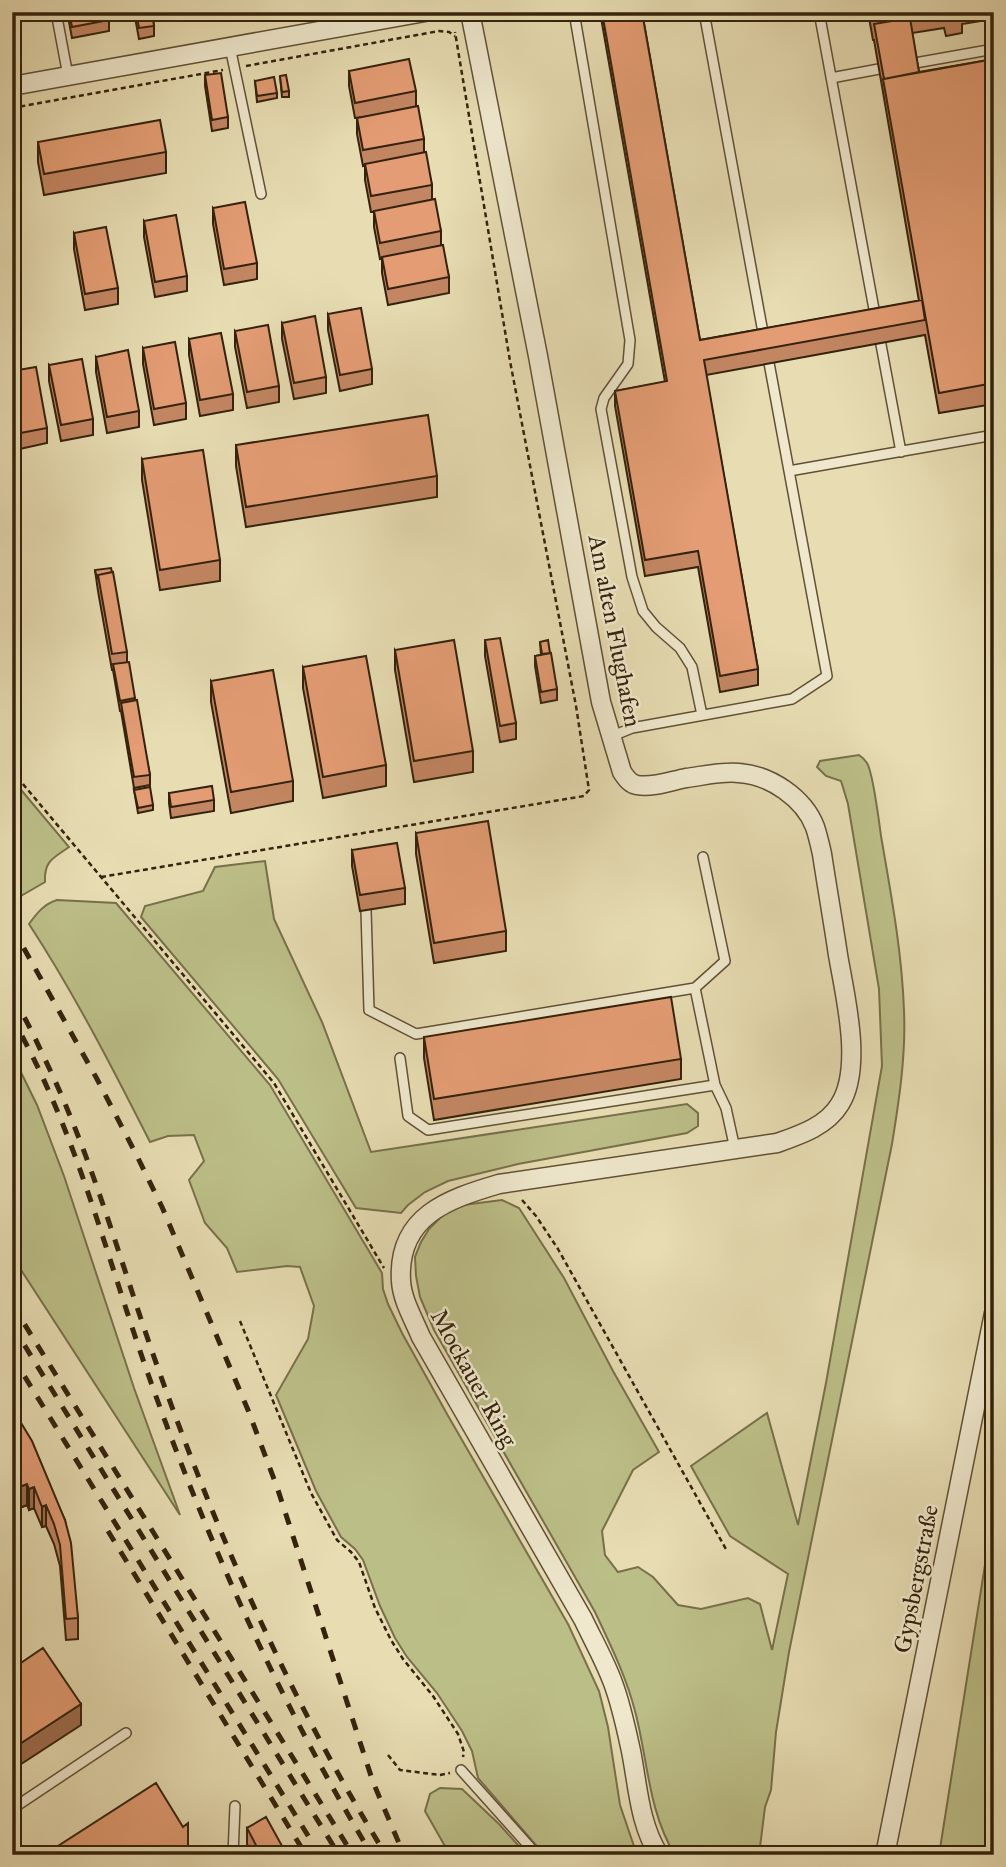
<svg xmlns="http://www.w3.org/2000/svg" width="1006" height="1867" font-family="'IM FELL Great Primer',serif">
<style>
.green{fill:#bcbe88;stroke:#78704a;stroke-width:2}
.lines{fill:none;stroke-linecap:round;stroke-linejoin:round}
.lane-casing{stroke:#625036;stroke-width:12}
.street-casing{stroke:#625036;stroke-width:21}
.path{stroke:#35220c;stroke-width:2.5;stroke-dasharray:5 3.5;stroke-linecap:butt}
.lane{stroke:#efe8cd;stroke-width:9}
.street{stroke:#efe8cd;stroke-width:18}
.rail{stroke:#35220c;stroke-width:5;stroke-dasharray:12 12;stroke-linecap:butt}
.wall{fill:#c38663;stroke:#35220c;stroke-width:2}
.shaded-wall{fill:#9f6d50;stroke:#35220c;stroke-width:2}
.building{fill:#e39c73;stroke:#35220c;stroke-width:2}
.labels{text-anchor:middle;stroke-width:5;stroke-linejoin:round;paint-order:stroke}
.street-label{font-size:24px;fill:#35220c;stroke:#efe8cd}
</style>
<rect width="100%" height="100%" fill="#e7dcb2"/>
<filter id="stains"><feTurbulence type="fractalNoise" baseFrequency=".00286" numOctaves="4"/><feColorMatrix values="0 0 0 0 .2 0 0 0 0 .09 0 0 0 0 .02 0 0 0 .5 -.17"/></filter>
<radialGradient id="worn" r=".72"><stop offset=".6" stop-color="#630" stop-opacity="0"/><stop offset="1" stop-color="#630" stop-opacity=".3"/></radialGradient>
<path class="green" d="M859 755C862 757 865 760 867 763 873 773 879 821 881 836 891 894 902 952 904 1011 906 1055 899 1101 892 1144L789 1652 776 1732 771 1790 765 1807 759 1855H675C648 1811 648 1760 635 1711 626 1676 610 1644 595 1612L434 1330 420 1297 416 1276 415 1257 421 1242 429 1229 443 1215 463 1205 502 1200 519 1208 564 1278 613 1371 659 1452 633 1470 602 1531 605 1555 618 1572 638 1567 653 1577 678 1605 701 1609 748 1598 760 1604 772 1650 788 1574 730 1536 691 1466 767 1413 798 1525 826 1383 882 1066 879 989 848 804 841 781 826 776 817 767 820 761Z
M12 779 69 847C54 858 44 860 45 882L14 900 12 897Z
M265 861 274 919 322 1022 371 1152 687 1104 698 1113V1126L687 1133 518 1164 448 1181 425 1192 408 1205 401 1213 356 1208 278 1079 141 917 145 906 203 891 215 867Z
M57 900 116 903 270 1085 382 1273 383 1289 388 1304 402 1333 447 1414 568 1624 599 1691 608 1727 620 1805 637 1855H547L535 1844 478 1778 472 1751 462 1731 437 1693 407 1657 395 1638 380 1606 363 1560 355 1549 341 1537 316 1491 276 1395 308 1339 314 1306 300 1267 287 1266 237 1272 227 1248 205 1223 189 1180 204 1161 194 1135 168 1136 150 1142C112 1067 74 993 29 924 37 913 44 904 57 900Z
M12 1054 37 1105 64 1176 134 1388 180 1515 12 1256Z
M994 1508V1855H939Z
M440 1788 462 1789 499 1824 527 1855H450L425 1811 430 1794Z"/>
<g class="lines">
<defs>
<path id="lane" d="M56 12 68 76
M574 12 630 340 628 364 604 398 601 409 632 577 643 611 656 627 680 648 692 667 702 715
M704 12 764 338
M819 12 876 320
M230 47 261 194
M915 63 994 49
M831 78 879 69
M879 334 901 452
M789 471 994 435
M610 737 632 728 792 699 827 676 767 352
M366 910 369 1010 416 1034 695 988 715 1085 726 1108 735 1149
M695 988 725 961 703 857
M400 1058 408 1116 428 1130 715 1085
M461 1770 537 1855
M12 1809 126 1733
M233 1855 235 1806"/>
<path id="street" d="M470 12 538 356 601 702 622 772C626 778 630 784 637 785 652 788 671 781 686 778 702 776 723 771 739 773 770 775 804 798 815 827 818 836 820 845 822 854 827 887 833 921 838 955 845 996 863 1067 840 1104 827 1126 800 1135 777 1143L499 1184C448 1199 397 1216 401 1281 402 1300 414 1320 421 1337L583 1619C593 1640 605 1661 613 1683 621 1704 626 1728 631 1751 638 1786 639 1823 659 1855
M12 86 425 12
M885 1855 994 1313"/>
</defs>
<use href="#lane" class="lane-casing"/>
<use href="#street" class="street-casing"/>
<path class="path" d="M246 66 439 31 449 32 455 36
M12 108 223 70
M12 771 274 1083 384 1268
M101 877 584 796 589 790 576 706 510 361 455 32
M522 1200 536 1216 558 1249 727 1551
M240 1321 311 1493 337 1540 351 1552 359 1562 375 1608 391 1640 403 1659 433 1696 458 1734 464 1752 463 1757
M388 1755 400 1770 440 1775 450 1773"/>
<use href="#lane" class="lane"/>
<use href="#street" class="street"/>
<path class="rail" d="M12 927 97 1079 137 1156 162 1207 248 1410 277 1487 373 1782 404 1855
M12 997C28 1021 39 1047 51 1072 96 1169 123 1271 159 1371 219 1540 292 1703 386 1855
M22 1036C79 1142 108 1261 148 1374 207 1541 280 1703 372 1855
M12 1304 353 1855
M12 1325 339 1855
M12 1356 320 1855
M108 1531 306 1855"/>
</g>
<path class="wall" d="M12 12H42L12 18Z
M69 12 109 20V31L72 38 69 22Z
M134 12H152L154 26V36L139 39Z
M184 12H210L185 17Z
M600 12H642L700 340 919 301 874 40H873L868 12H994V19L962 24V33L946 36 944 28 912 33 919 72 994 59V404L939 413 925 335 706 375 758 669V685L720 692 698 567 645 576 615 406V391L665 382Z
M349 71 416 91V107L424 139V153L432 185V200L441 231V246L449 277V293L388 305 382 273V258L380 259 374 227V212H371L365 180V165L363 166 357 134V118L370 116 355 118 349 86Z
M205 75 228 117V128L212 131 205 86Z
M280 76 289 91V97H282Z
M255 81 277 93V98L257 102Z
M38 142 166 152V173L44 195 38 162Z
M213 208 257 263V279L224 285 213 224Z
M144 221 187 276V291L155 297 144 237Z
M74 233 118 288V304L85 310 74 249Z
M328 314 372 369V384L340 391 328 330Z
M282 323 326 377V393L294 399 282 339Z
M235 331 279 386V402L247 408 235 347Z
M189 339 233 394V410L200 416 189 355Z
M143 348 186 403V419L154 425 143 364Z
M96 357 139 411V427L107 433 96 372Z
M49 365 93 419V435L61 441 49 381Z
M12 371 47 428V443L15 450 12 436Z
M236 445 437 476V497L246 527 236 466Z
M142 459 220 560V581L160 590 142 480Z
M95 570 127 652V662L150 775V785L134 788 121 711H120L113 670H112L98 591Z
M485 640 516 723V739L500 742 485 656Z
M540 642 557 689V700L541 703 535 666V656L541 655Z
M395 650 473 751V772L414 782 395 670Z
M303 667 386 765V786L323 798 303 688Z
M211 681 293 781V801L231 813 211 702Z
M134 790 153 805V810L138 813Z
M169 793 214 800V811L171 818 169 803Z
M416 833 506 931V951L434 963 416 854Z
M352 850 405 888V904L360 911 352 866Z
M424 1037 681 1059V1079L434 1120 424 1058Z
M12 1408 65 1520 78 1618V1639L66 1640 60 1566 54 1544 46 1526 42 1527 34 1508 29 1510 27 1505 17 1509 12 1499Z
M247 1828 287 1855 251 1852 247 1844Z"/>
<path class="shaded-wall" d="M27 1484V1505L17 1509V1488Z
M34 1487V1508L29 1510V1489Z
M46 1505V1526L42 1527V1507Z
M81 1704V1725L12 1770V1749Z"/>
<path class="building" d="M69 12H108L109 20 72 27Z
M136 12H152L154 26 139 28Z
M602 12H642L700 340 922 300 925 320 704 360 758 669 720 676 698 551 645 560 615 391 667 381Z
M910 18 919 72 884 79 874 24Z
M409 59 416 91 355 103 349 71Z
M994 59V383L939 393 883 79Z
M221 73 228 117 212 120 205 75Z
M286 75 289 91 282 92 280 76Z
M274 77 277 93 257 96 255 81Z
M418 106 424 139 363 150 357 118Z
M160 120 166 152 44 174 38 142Z
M426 152 432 185 371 196 365 164Z
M435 199 441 231 380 243 374 211Z
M245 202 257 263 224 269 213 208Z
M176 215 187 276 155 282 144 221Z
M106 227 118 288 85 294 74 233Z
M443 245 449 277 388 289 382 257Z
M361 308 372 369 340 375 328 314Z
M315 316 326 377 294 383 282 323Z
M268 325 279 386 247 392 235 331Z
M221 333 233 394 200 400 189 339Z
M175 342 186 403 154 409 143 348Z
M128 350 139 411 107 417 96 357Z
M82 359 93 419 61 425 49 365Z
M36 367 47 428 15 434 12 420V371Z
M428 415 437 476 246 507 236 445Z
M203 450 220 560 160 570 142 459Z
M111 568 112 572 98 575V578H97L95 570Z
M113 572 127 652 112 654 98 575Z
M500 638 516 723 500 726 485 640Z
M454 640 473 751 414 761 395 650Z
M548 640 550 653 542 654 540 642Z
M551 653 557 689 541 692 535 656Z
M366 656 386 765 323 777 303 667Z
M129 662 135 698 120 701 113 664Z
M273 670 293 781 231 792 211 681Z
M137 700 150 775 134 777 121 703Z
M212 786 214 800 171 807 169 793Z
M150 787 153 805 138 808 134 790Z
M488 821 506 931 434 943 416 833Z
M397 843 405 888 360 895 352 850Z
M671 997 681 1059 434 1099 424 1037Z
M12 1408 32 1441 65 1520 71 1543 78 1618 66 1619 60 1545 54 1524 46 1505 42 1507 34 1487 29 1489 27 1484 17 1488 12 1478Z
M43 1648 81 1704 12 1749V1669Z
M156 1783 183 1827 188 1823V1855H44Z
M266 1817 287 1855H247L258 1849 247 1828Z"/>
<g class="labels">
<g class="street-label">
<text transform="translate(615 631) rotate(79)" y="8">Am alten Flughafen</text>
<text transform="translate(474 1378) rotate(61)" y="8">Mockauer Ring</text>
<text transform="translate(916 1579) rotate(-79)" y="8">Gypsbergstraße</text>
</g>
</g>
<rect width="1006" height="1867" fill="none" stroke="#e7dcb2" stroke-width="42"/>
<rect x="14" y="14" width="978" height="1839" fill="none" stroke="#35220c" stroke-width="3.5"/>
<rect x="21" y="21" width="964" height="1825" fill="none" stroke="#35220c" stroke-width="2"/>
<rect width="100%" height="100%" filter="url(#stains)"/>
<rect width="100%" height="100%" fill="url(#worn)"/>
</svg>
